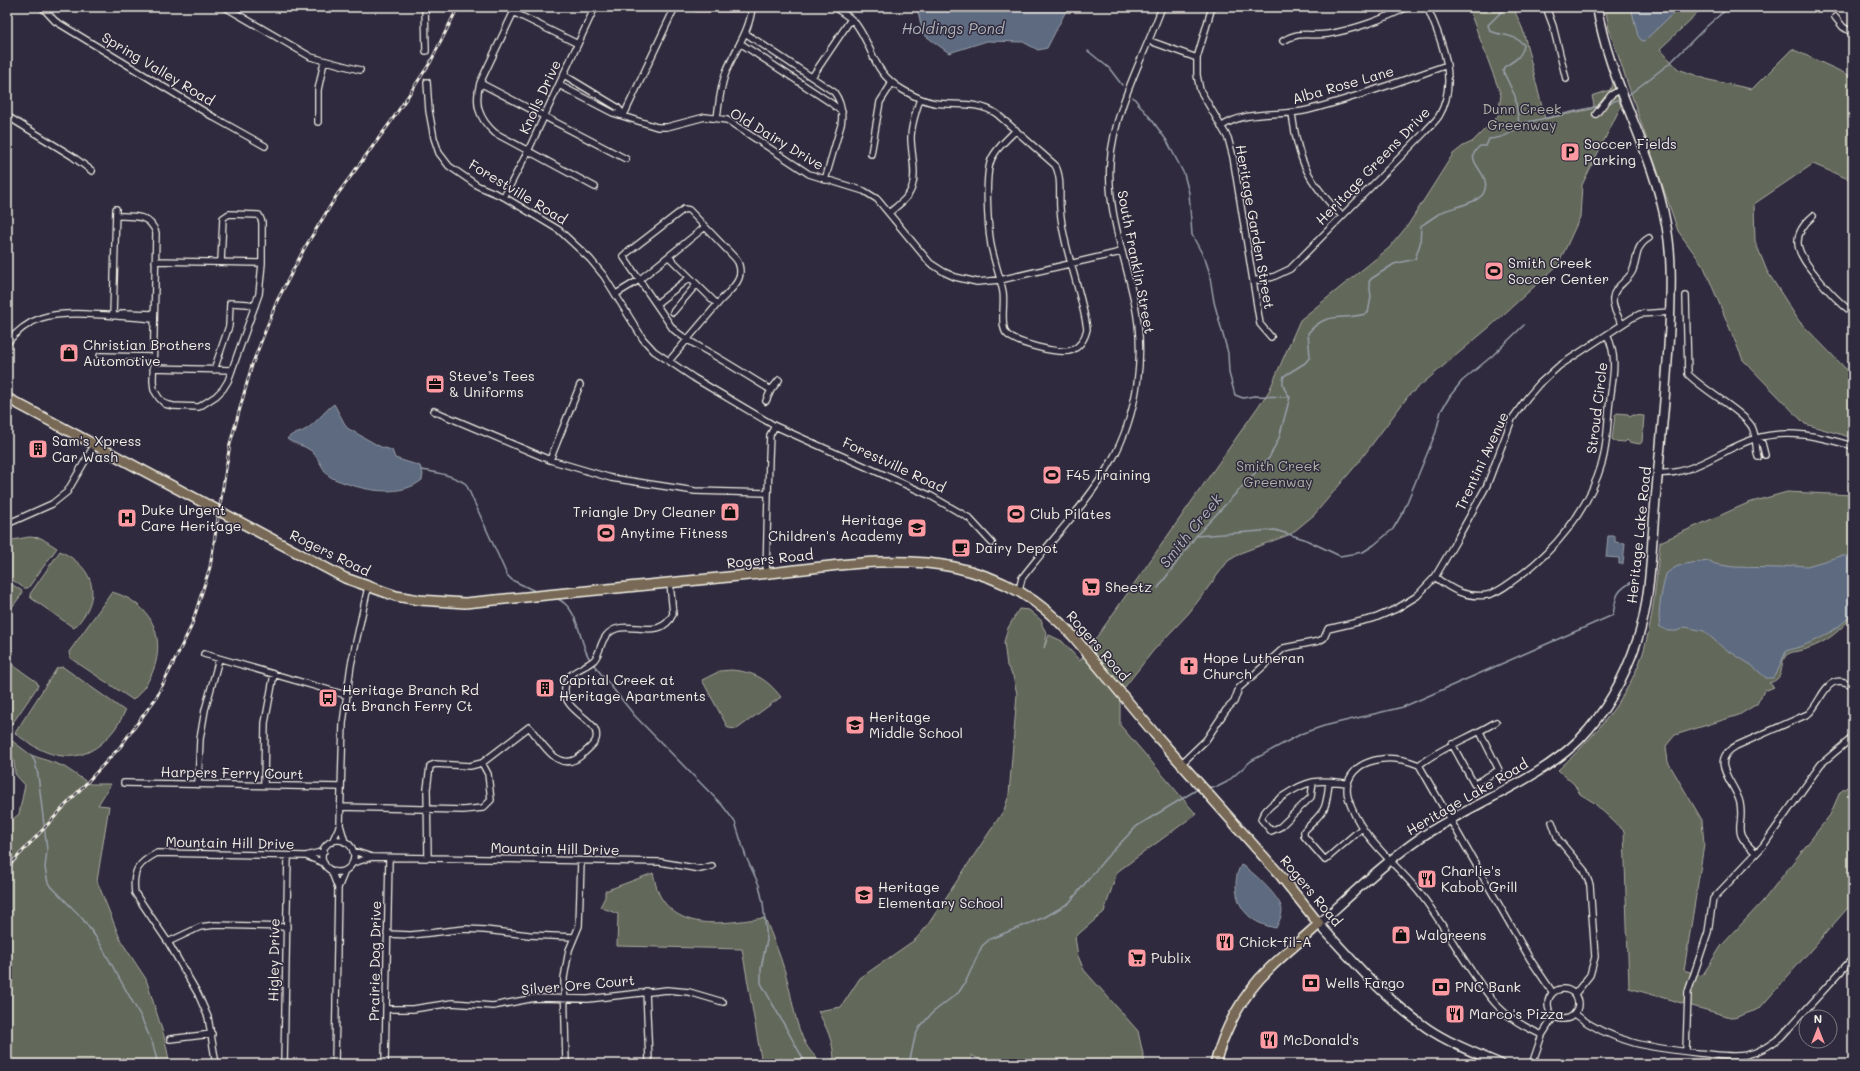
<svg xmlns="http://www.w3.org/2000/svg" width="1860" height="1071" font-family="Mali,sans-serif">
<style>
.green{fill:#62675a;stroke:#abaca1}
.water{fill:#5d6a80;stroke:#99a0aa}
.lines{fill:none;stroke-linecap:round;stroke-linejoin:round}
.stream{stroke:#99a0aa;stroke-width:1.5}
.street-casing{stroke:#f4f1e8;stroke-width:8}
.secondary-casing{stroke:#f4f1e8;stroke-width:11}
.primary-casing{stroke:#f4f1e8;stroke-width:12}
.street{stroke:#2f2a3d;stroke-width:5.5}
.secondary{stroke:#2f2a3d;stroke-width:8}
.primary{stroke:#776954;stroke-width:9}
.rail-casing{stroke:#f4f1e8;stroke-width:3}
.rail{stroke:#2f2a3d;stroke-width:1.5;stroke-dasharray:4.5;stroke-linecap:butt}
.labels{text-anchor:middle;stroke-width:3;stroke-linejoin:round;paint-order:stroke}
.street-label{font-size:14px;fill:#f4f1e8;stroke:#2f2a3d}
.park-label{font-size:14px;fill:#b2b3a8;stroke:#2f2a3d}
.poi-label{font-size:14px;fill:#f4f1e8;stroke:#2f2a3d;text-anchor:start}
.water-label{font-size:15px;font-style:italic;fill:#b0b4b9;stroke:#2f2a3d}
</style>
<rect width="100%" height="100%" fill="#2f2a3d"/>
<filter id="ink" filterUnits="userSpaceOnUse"><feTurbulence type="fractalNoise" baseFrequency=".025" numOctaves="2"/><feDisplacementMap in="SourceGraphic" scale="8" xChannelSelector="R" yChannelSelector="G"/><feConvolveMatrix kernelMatrix="1 2 1 2 8 2 1 2 1" color-interpolation-filters="sRGB"/></filter>
<g filter="url(#ink)">
<path class="green" d="M1468 7H1513L1523 30 1545 119 1592 109 1594 105 1592 96 1610 90 1613 83 1621 106 1582 185 1580 217 1558 265 1492 325 1409 395 1358 463 1314 515 1291 534 1243 552 1228 561 1189 613 1153 651 1120 693V725L1196 814 1117 872 1104 912 1075 937 1078 956 1084 970 1138 1031 1145 1064H1098L1090 1061 1083 1064H988L971 1055V1064H762L742 949 617 946 618 914 600 907 605 897V891L653 873C655 880 656 888 659 894 680 934 729 922 765 918 772 936 780 954 785 972 794 1000 795 1044 821 1061L834 1059C833 1040 826 1027 818 1011L841 1007 860 978 916 939 927 926 1004 810 1009 795 1017 694 1013 676 1007 666 1004 642 1008 628 1019 609 1029 610 1042 621V625L1047 634 1044 648 1049 635 1062 641 1080 661 1269 391 1300 320 1389 248 1408 225 1453 154 1463 146 1472 142 1498 116 1501 95Z
M1605 7H1704L1660 49 1678 69 1709 80 1752 89 1792 49 1853 77V181L1813 164 1754 204 1755 241 1767 271 1799 321 1846 369 1853 372V438L1805 424 1743 360 1704 267 1678 231 1609 29Z
M1617 413 1628 414 1630 417 1633 415 1644 416 1642 442 1640 444 1629 442 1627 440 1625 442 1614 441 1612 439 1615 415Z
M1787 492 1853 495V615C1841 630 1827 642 1809 648 1803 651 1793 651 1788 654 1777 662 1788 678 1769 683L1774 687 1767 690 1765 689 1757 704 1739 715 1675 735 1666 746 1668 762 1702 820 1704 845 1684 970 1702 976 1722 945 1763 901 1830 815 1840 792 1853 783V902L1759 1009 1734 1018 1629 988 1624 831 1593 802 1580 794 1574 784 1558 770C1594 737 1627 700 1643 653 1654 618 1656 578 1660 542L1748 503Z
M29 537 41 538 57 548 28 588H24L7 576V541Z
M60 551C97 569 102 599 74 628L31 598 30 594Z
M7 581 22 591V594L7 614Z
M112 592C166 607 171 664 133 700L70 658 69 652Z
M7 661 37 682 38 686 10 727 7 726Z
M63 667 125 711C120 723 112 734 102 743 73 768 41 754 15 733L57 668Z
M731 670C754 672 766 678 781 697L737 729 728 728 702 680 720 671Z
M7 737 31 755 63 766 90 784H111L98 805 109 806 97 881 121 941 146 979 164 1036 170 1064H7V824L19 814 25 785 15 774 14 760 7 752Z"/>
<path class="water" d="M917 7H1068L1047 48 1038 50 1023 42 987 41 949 53 923 34Z
M1631 7H1680L1644 41 1641 40 1638 36Z
M334 404 347 428 381 447 392 450 395 458 420 466 423 474 422 480C401 497 368 491 345 483 340 481 332 479 328 475 321 467 318 456 310 450 303 445 294 444 287 439 291 433 298 434 303 431 316 424 323 412 334 404Z
M1608 536H1615V542L1625 543 1623 564H1619V558L1606 557Z
M1841 556H1853V613C1835 633 1812 644 1786 651L1776 675 1773 678H1766L1751 665 1721 646 1704 631 1685 627 1677 631H1668L1660 627C1657 611 1662 591 1666 574 1678 562 1694 563 1710 561L1715 564 1733 567 1780 568 1793 565 1807 566Z
M1241 865C1252 870 1277 895 1281 906 1284 913 1279 921 1276 928 1253 924 1237 911 1236 886 1236 878 1237 872 1241 865Z"/>
<g class="lines">
<path class="stream" d="M1506 7 1488 25 1490 31C1502 36 1515 34 1524 45 1522 57 1514 61 1504 67L1503 71 1515 96 1519 124
M1088 51 1109 68 1122 85
M1627 96 1670 63 1707 26 1722 13 1733 7
M1133 97 1152 120 1167 141 1184 174 1189 193 1192 235 1205 259 1209 271 1214 302 1228 353 1229 373 1235 395 1243 398 1254 396 1290 397
M1607 104 1622 98
M1290 397C1285 391 1281 385 1284 376L1305 363 1310 357 1308 333C1328 309 1344 322 1368 313L1371 297 1369 282 1371 279 1394 264 1415 259 1420 244 1421 226C1428 221 1435 216 1442 212 1452 207 1480 203 1484 192 1493 172 1460 162 1480 146H1486L1489 139C1501 138 1513 135 1519 124L1599 106
M421 470C436 472 453 475 466 484L507 575 512 580 537 592
M1196 536 1275 530 1304 539 1340 556 1363 552 1374 545 1393 529 1403 512 1436 432 1441 411 1450 396 1462 381 1492 356 1524 325
M1158 588 1196 536 1269 458 1279 438 1290 397
M556 598C580 608 578 639 589 658
M594 665 635 716 722 805 735 822 746 857 759 885 763 903 767 940 761 968V983L806 1064
M31 755 35 762 38 775 47 850 45 868 48 883 82 918 98 940 141 1017 153 1045 158 1064
M1207 787H1217L1227 782 1251 761 1303 733 1324 726 1403 707 1613 615C1616 596 1616 590 1634 581
M909 1064 915 1037 919 1028 932 1013 959 992 966 981 982 946 990 939 1045 917 1069 903 1105 859 1137 826 1198 789"/>
<defs>
<path id="street" d="M42 7 55 21 215 118 265 146
M225 7 311 57 360 70
M425 7 426 51
M516 7 480 83C474 104 479 119 495 133L595 187
M834 7C841 12 851 17 856 24 875 50 871 71 903 90 913 96 924 101 935 103 957 106 978 101 997 114L1055 165C1062 177 1059 194 1060 208 1063 249 1081 288 1087 329 1085 338 1081 346 1072 350 1061 355 1013 343 1006 333 1000 324 1005 304 1003 292 1000 276 994 261 991 245 988 227 984 173 992 158 997 147 1008 139 1016 130
M1212 7 1197 58V75L1200 90 1228 138 1233 157 1260 324 1271 337
M1546 7 1553 26 1566 79
M697 8H752
M513 12 578 44
M1835 17 1843 27 1853 33
M745 33 834 92C842 103 843 113 841 125L825 180
M1150 41 1197 58
M1283 41C1301 30 1309 37 1328 34 1352 30 1385 19 1407 7
M740 43 831 103 842 112
M564 75 617 107 624 115
M812 77 851 19
M427 82 429 111 434 138 439 153 449 166 478 186 504 197 559 230 590 259 604 276 643 339 654 351 694 378 775 426 931 496 969 518 992 543
M480 83 626 159
M559 85 613 113 657 127H667L705 117 727 120 809 174 864 191 877 199 930 263 944 272 955 277 977 282 1000 280 1121 252
M1292 113C1298 162 1308 181 1342 216
M1596 114 1611 95 1621 89
M624 115 675 7
M7 116 72 156 92 171
M717 118C719 104 720 89 725 75 733 52 750 32 752 7
M318 122V90L324 62
M1221 127C1246 109 1280 117 1308 110 1355 98 1401 81 1447 65
M871 154 880 102 892 83
M504 197 528 151 595 7
M890 212C898 205 909 198 912 187 917 173 911 153 911 138 911 125 916 111 920 99
M116 216C133 216 150 214 156 233L153 381 154 390 159 398 165 404 173 406 199 407 216 396 223 389 228 381 259 294 262 263V222L259 215 229 214 223 218 221 262
M1813 216C1787 238 1799 255 1816 276 1828 291 1838 302 1853 313
M669 257 717 304
M155 261 262 263
M1253 281 1273 277 1290 269 1425 132C1429 127 1435 122 1439 116 1459 82 1442 40 1427 7
M616 294 639 280 705 227
M1686 296 1688 374C1703 390 1744 412 1752 427 1757 437 1755 447 1758 457
M656 304 689 278
M673 312 696 285
M113 316 116 209
M119 316 123 313 154 314
M1622 324C1618 316 1612 308 1613 298 1614 286 1629 281 1633 270 1638 257 1635 246 1649 238
M7 343C16 332 27 323 41 318 68 309 125 317 154 319
M100 356 153 357
M669 361C686 341 704 320 721 300 727 294 736 286 739 278 741 272 740 263 735 258L689 210 684 209 623 256 673 329C684 339 697 345 710 353 731 365 751 378 771 390L779 380
M153 368 232 370
M214 370 229 326 230 303 248 304 255 306
M766 401 771 390
M434 411 550 460 611 478 695 491 767 493
M1756 438 1762 443 1765 455
M550 460 580 385
M1658 473C1692 476 1722 449 1754 439 1788 428 1821 437 1853 446
M7 524 52 504 67 492 95 444
M766 574 769 458 770 435 775 426
M1435 577C1452 590 1466 598 1487 595 1497 593 1506 586 1514 580 1554 552 1588 511 1602 463 1608 443 1607 421 1610 400 1613 377 1618 357 1607 335
M1019 590 1022 578C1051 540 1087 504 1111 462 1138 414 1146 354 1134 300 1124 253 1107 211 1110 163 1114 108 1144 57 1162 7
M204 654 346 695
M1452 744 1474 784 1499 770 1480 732
M1181 764 1206 740 1226 710 1234 702 1239 688 1284 648 1319 641 1324 638 1328 629 1375 618 1396 609 1417 596 1435 577 1456 541 1487 485 1512 419 1527 398 1539 384 1559 366 1632 318 1640 314 1670 312
M1419 765C1442 747 1470 738 1496 722
M1313 782 1311 797 1280 827 1271 831 1261 819C1265 805 1298 785 1313 782 1324 780 1336 782 1347 783
M1329 782C1326 812 1325 810 1304 831V836L1325 860 1362 828
M124 783 341 787
M198 785 200 739 205 710 219 659
M264 785 265 723 274 674
M340 807 463 810 483 808 491 800 488 774 482 763
M1552 822 1558 839 1584 870 1590 885 1595 957 1590 975 1575 994
M322 856a16 16 0 1 1 32 0a16 16 0 1 1-32 0Z
M332 842 340 825
M345 842 340 825 343 723 351 665 368 587
M353 851 372 857
M1756 853C1729 829 1745 829 1740 803 1736 783 1707 762 1736 746L1808 714C1823 702 1825 669 1853 686
M306 856 324 863
M428 858 427 789 430 766 435 764 470 766 482 763 529 727C544 745 560 777 584 753 588 749 595 744 596 739 601 719 562 713 565 688 567 670 583 670 594 660 600 654 600 643 606 636 623 614 659 645 673 614L670 583
M353 863 372 857 660 862 700 869 712 866
M331 870 338 888 335 1064
M338 888 345 871
M387 934 411 935 465 929 485 930 529 935 574 937
M168 942 200 927 215 925 287 927
M1548 1004a15 15 0 1 1 30 0a15 15 0 1 1-30 0Z
M646 991 649 1060 647 1064
M386 1009H413L452 1003 493 1006 535 998 588 999 667 990 689 992 723 1002
M1575 1014C1611 1043 1653 1048 1698 1053 1714 1054 1730 1058 1746 1055 1760 1052 1770 1045 1781 1037L1853 958
M1542 1035C1525 1027 1508 1018 1495 1003 1467 970 1448 930 1422 896 1398 864 1358 837 1348 797 1344 781 1354 767 1369 762 1386 756 1402 758 1419 765L1530 959 1553 993
M170 1039 212 1034
M1686 1051 1688 992 1708 932 1713 899 1763 846 1821 764 1853 737
M216 1064 208 1017 198 994 168 942 135 893C132 871 138 863 157 853L306 856 324 851
M284 1064 288 856
M385 1064 389 858
M566 1064 564 978 569 950 579 926 581 861
M1532 1064 1542 1035 1554 1016"/>
<path id="secondary" d="M1501 1064C1475 1053 1449 1043 1427 1028 1385 999 1353 961 1319 924 1353 893 1386 861 1423 836 1473 803 1538 781 1580 739 1606 712 1625 676 1637 641 1652 598 1651 541 1656 495 1661 436 1668 376 1670 316 1671 285 1672 255 1666 224 1653 149 1609 83 1597 7"/>
<path id="primary" d="M7 398 345 578 396 596 419 600 465 603C563 594 661 584 759 574 823 568 891 554 954 567 1004 578 1039 599 1073 636L1154 733 1280 875 1319 924C1303 939 1285 953 1269 969 1243 994 1224 1029 1215 1064"/>
</defs>
<use href="#street" class="street-casing"/>
<use href="#secondary" class="secondary-casing"/>
<use href="#primary" class="primary-casing"/>
<use href="#street" class="street"/>
<use href="#secondary" class="secondary"/>
<use href="#primary" class="primary"/>
<defs>
<path id="rail" d="M7 868 120 747 156 698 191 627 210 567 230 444 252 365 277 301 304 249 337 195 390 123 430 63 458 7"/>
</defs>
<use href="#rail" class="rail-casing"/>
<use href="#rail" class="rail"/>
</g>
</g>
<defs>
<symbol id="parking-square" viewBox="-11 -11 22 22"><rect x="-9" y="-9" width="18" height="18" rx="4" fill="#ff9aa2" stroke="#2f2a3d"/><path d="M-3.5-5.5H1a3.5 3.5 0 0 1 0 7H-1V5.5H-3.5ZM-1-3.4V-.6H.8a1.4 1.4 0 0 0 0-2.8Z" fill="#111"/></symbol>
<symbol id="stadium-square" viewBox="-11 -11 22 22"><rect x="-9" y="-9" width="18" height="18" rx="4" fill="#ff9aa2" stroke="#2f2a3d"/><path d="M0-5a6.5 5 0 1 0 0 10a6.5 5 0 1 0 0-10ZM-3.5-1.8h7v3.6h-7Z" fill="#111"/></symbol>
<symbol id="shop-square" viewBox="-11 -11 22 22"><rect x="-9" y="-9" width="18" height="18" rx="4" fill="#ff9aa2" stroke="#2f2a3d"/><path d="M-5-2.5h2.3a2.7 3.5 0 0 1 5.4 0H5L5.5 6h-11ZM-1.5-2.5h3a1.5 2.3 0 0 0-3 0Z" fill="#111"/></symbol>
<symbol id="office-square" viewBox="-11 -11 22 22"><rect x="-9" y="-9" width="18" height="18" rx="4" fill="#ff9aa2" stroke="#2f2a3d"/><path d="M-6-3h4V-5.5h4V-3h4V5H-6ZM-1-4.5V-3h2v-1.5ZM-6 0V1H6V0Z" fill="#111"/></symbol>
<symbol id="building-square" viewBox="-11 -11 22 22"><rect x="-9" y="-9" width="18" height="18" rx="4" fill="#ff9aa2" stroke="#2f2a3d"/><path d="M-4-6H4V6H1V3H-1V6H-4ZM-2.5-4.3h1.7v1.8h-1.7ZM.8-4.3h1.7v1.8H.8ZM-2.5-1h1.7V.8h-1.7ZM.8-1h1.7V.8H.8Z" fill="#111"/></symbol>
<symbol id="hospital-square" viewBox="-11 -11 22 22"><rect x="-9" y="-9" width="18" height="18" rx="4" fill="#ff9aa2" stroke="#2f2a3d"/><path d="M-5-5h3v3.5h4V-5h3V5h-3V1.5h-4V5h-3Z" fill="#111"/></symbol>
<symbol id="school-square" viewBox="-11 -11 22 22"><rect x="-9" y="-9" width="18" height="18" rx="4" fill="#ff9aa2" stroke="#2f2a3d"/><path d="M0-5L7-2L0 1L-7-2ZM-4 1L0 2.5L4 1V4Q0 6-4 4Z" fill="#111"/></symbol>
<symbol id="cafe-square" viewBox="-11 -11 22 22"><rect x="-9" y="-9" width="18" height="18" rx="4" fill="#ff9aa2" stroke="#2f2a3d"/><path d="M-5.5-4.5H6V0H3Q3 3.5 0 3.5H-2.5Q-5.5 3.5-5.5 0ZM3-3.2v2h1.7v-2ZM-6 4.5H4V6H-6Z" fill="#111"/></symbol>
<symbol id="supermarket-square" viewBox="-11 -11 22 22"><rect x="-9" y="-9" width="18" height="18" rx="4" fill="#ff9aa2" stroke="#2f2a3d"/><path d="M-6-5.5h2.5l.6 2H6L4.5 2H-2.5L-4.4-4H-6ZM-1.5 3.2a1.3 1.3 0 1 0 .1 0ZM3 3.2a1.3 1.3 0 1 0 .1 0Z" fill="#111"/></symbol>
<symbol id="church-square" viewBox="-11 -11 22 22"><rect x="-9" y="-9" width="18" height="18" rx="4" fill="#ff9aa2" stroke="#2f2a3d"/><path d="M-1.2-6h2.4v3.5h3.3v2.4h-3.3V6h-2.4V-.1h-3.3v-2.4h3.3Z" fill="#111"/></symbol>
<symbol id="bus-square" viewBox="-11 -11 22 22"><rect x="-9" y="-9" width="18" height="18" rx="4" fill="#ff9aa2" stroke="#2f2a3d"/><path d="M-5-6H5V4H4V6H2V4H-2V6H-4V4H-5ZM-3.5-4V0h7V-4ZM-3.5 1.2v1.5H-2V1.2ZM2 1.2v1.5H3.5V1.2Z" fill="#111"/></symbol>
<symbol id="restaurant-square" viewBox="-11 -11 22 22"><rect x="-9" y="-9" width="18" height="18" rx="4" fill="#ff9aa2" stroke="#2f2a3d"/><path d="M-5-6h1v4h1v-4h1v4h1v-4h1v5L-1.5 .5V6h-2V.5L-5-1ZM5-6V6H3V1.5H1.5Q1.5-4 5-6Z" fill="#111"/></symbol>
<symbol id="bank-square" viewBox="-11 -11 22 22"><rect x="-9" y="-9" width="18" height="18" rx="4" fill="#ff9aa2" stroke="#2f2a3d"/><path d="M-6-4H6V4H-6ZM0-2.3a2.3 2.3 0 1 0 0 4.6a2.3 2.3 0 1 0 0-4.6Z" fill="#111"/></symbol>
</defs>
<g fill-rule="evenodd">
<use href="#parking-square" x="1559" y="141" width="22" height="22"/>
<use href="#stadium-square" x="1483" y="260" width="22" height="22"/>
<use href="#shop-square" x="58" y="342" width="22" height="22"/>
<use href="#office-square" x="424" y="373" width="22" height="22"/>
<use href="#building-square" x="27" y="438" width="22" height="22"/>
<use href="#stadium-square" x="1041" y="464" width="22" height="22"/>
<use href="#shop-square" x="719" y="501" width="22" height="22"/>
<use href="#stadium-square" x="1005" y="503" width="22" height="22"/>
<use href="#hospital-square" x="116" y="507" width="22" height="22"/>
<use href="#school-square" x="906" y="517" width="22" height="22"/>
<use href="#stadium-square" x="595" y="522" width="22" height="22"/>
<use href="#cafe-square" x="950" y="537" width="22" height="22"/>
<use href="#supermarket-square" x="1080" y="576" width="22" height="22"/>
<use href="#church-square" x="1178" y="655" width="22" height="22"/>
<use href="#building-square" x="534" y="677" width="22" height="22"/>
<use href="#bus-square" x="317" y="687" width="22" height="22"/>
<use href="#school-square" x="844" y="714" width="22" height="22"/>
<use href="#restaurant-square" x="1416" y="868" width="22" height="22"/>
<use href="#school-square" x="853" y="884" width="22" height="22"/>
<use href="#shop-square" x="1390" y="924" width="22" height="22"/>
<use href="#restaurant-square" x="1214" y="931" width="22" height="22"/>
<use href="#supermarket-square" x="1126" y="947" width="22" height="22"/>
<use href="#bank-square" x="1300" y="972" width="22" height="22"/>
<use href="#bank-square" x="1430" y="976" width="22" height="22"/>
<use href="#restaurant-square" x="1444" y="1003" width="22" height="22"/>
<use href="#restaurant-square" x="1258" y="1029" width="22" height="22"/>
</g>
<g class="labels">
<g class="street-label">
<text transform="translate(158 69) rotate(31)" y="5">Spring Valley Road</text>
<text transform="translate(1343 85) rotate(-16)" y="5">Alba Rose Lane</text>
<text transform="translate(540 97) rotate(-65)" y="5">Knolls Drive</text>
<text transform="translate(777 139) rotate(31)" y="5">Old Dairy Drive</text>
<text transform="translate(1373 166) rotate(-46)" y="5">Heritage Greens Drive</text>
<text transform="translate(518 192) rotate(31)" y="5">Forestville Road</text>
<text transform="translate(1255 227) rotate(80)" y="5">Heritage Garden Street</text>
<text transform="translate(1136 262) rotate(79)" y="5">South Franklin Street</text>
<text transform="translate(1597 408) rotate(-83)" y="5">Stroud Circle</text>
<text transform="translate(1482 461) rotate(-65)" y="5">Trentini Avenue</text>
<text transform="translate(894 465) rotate(25)" y="5">Forestville Road</text>
<text transform="translate(1639 535) rotate(-84)" y="5">Heritage Lake Road</text>
<text transform="translate(330 553) rotate(26)" y="5">Rogers Road</text>
<text transform="translate(770 559) rotate(-6)" y="5">Rogers Road</text>
<text transform="translate(1098 646) rotate(49)" y="5">Rogers Road</text>
<text transform="translate(232 773) rotate(1)" y="5">Harpers Ferry Court</text>
<text transform="translate(1467 797) rotate(-30)" y="5">Heritage Lake Road</text>
<text transform="translate(230 843) rotate(1)" y="5">Mountain Hill Drive</text>
<text transform="translate(555 849) rotate(1)" y="5">Mountain Hill Drive</text>
<text transform="translate(1311 891) rotate(50)" y="5">Rogers Road</text>
<text transform="translate(274 960) rotate(-89)" y="5">Higley Drive</text>
<text transform="translate(375 961) rotate(-89)" y="5">Prairie Dog Drive</text>
<text transform="translate(578 985) rotate(-5)" y="5">Silver Ore Court</text>
</g>
<g class="park-label">
<text x="1522" y="114">Dunn Creek<tspan x="1522" dy="16">Greenway</tspan></text>
<text x="1278" y="471">Smith Creek<tspan x="1278" dy="16">Greenway</tspan></text>
</g>
<g class="poi-label">
<text x="1584" y="149">Soccer Fields<tspan x="1584" dy="16">Parking</tspan></text>
<text x="1508" y="268">Smith Creek<tspan x="1508" dy="16">Soccer Center</tspan></text>
<text x="83" y="350">Christian Brothers<tspan x="83" dy="16">Automotive</tspan></text>
<text x="449" y="381">Steve’s Tees<tspan x="449" dy="16">&amp; Uniforms</tspan></text>
<text x="52" y="446">Sam's Xpress<tspan x="52" dy="16">Car Wash</tspan></text>
<text x="1066" y="480">F45 Training</text>
<text x="141" y="515">Duke Urgent<tspan x="141" dy="16">Care Heritage</tspan></text>
<text x="716" y="517" text-anchor="end">Triangle Dry Cleaner</text>
<text x="1030" y="519">Club Pilates</text>
<text x="903" y="525" text-anchor="end">Heritage<tspan x="903" dy="16">Children's Academy</tspan></text>
<text x="620" y="538">Anytime Fitness</text>
<text x="975" y="553">Dairy Depot</text>
<text x="1105" y="592">Sheetz</text>
<text x="1203" y="663">Hope Lutheran<tspan x="1203" dy="16">Church</tspan></text>
<text x="559" y="685">Capital Creek at<tspan x="559" dy="16">Heritage Apartments</tspan></text>
<text x="342" y="695">Heritage Branch Rd<tspan x="342" dy="16">at Branch Ferry Ct</tspan></text>
<text x="869" y="722">Heritage<tspan x="869" dy="16">Middle School</tspan></text>
<text x="1441" y="876">Charlie's<tspan x="1441" dy="16">Kabob Grill</tspan></text>
<text x="878" y="892">Heritage<tspan x="878" dy="16">Elementary School</tspan></text>
<text x="1415" y="940">Walgreens</text>
<text x="1239" y="947">Chick-fil-A</text>
<text x="1151" y="963">Publix</text>
<text x="1325" y="988">Wells Fargo</text>
<text x="1455" y="992">PNC Bank</text>
<text x="1469" y="1019">Marco's Pizza</text>
<text x="1283" y="1045">McDonald's</text>
</g>
<g class="water-label">
<text x="953" y="34">Holdings Pond</text>
<text transform="translate(1191 531) rotate(-51)" y="5">Smith Creek</text>
</g>
</g>
<rect width="1860" height="1071" fill="none" stroke="#2f2a3d" stroke-width="24"/>
<rect x="12" y="12" width="1836" height="1047" fill="none" stroke="#f4f1e8" stroke-width="1.5" filter="url(#ink)"/>
<g transform="translate(1818 1029)"><circle r="19" fill="#2f2a3d" stroke="#7e7a81"/>
<path d="M0-3L7 15L0 10L-7 15Z" fill="#ff9aa2"/>
<text y="-6" font-size="11" font-weight="bold" text-anchor="middle" fill="#f4f1e8">N</text>
</g>
</svg>
